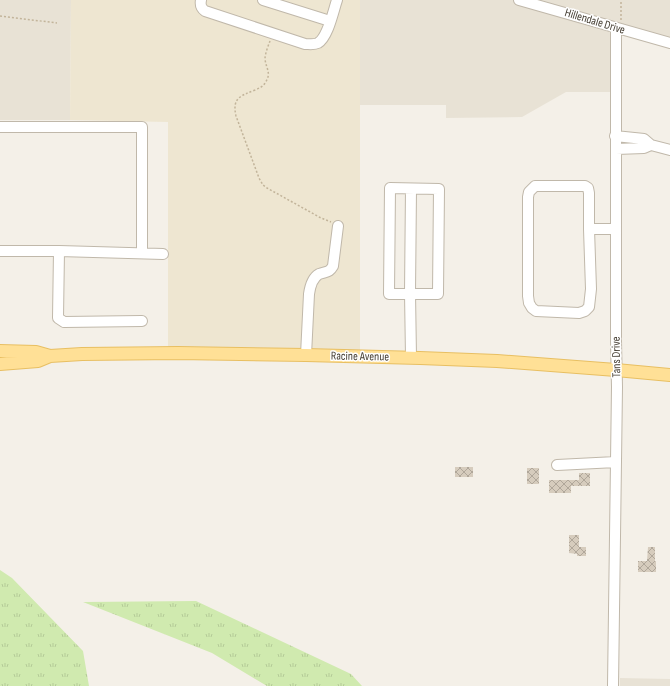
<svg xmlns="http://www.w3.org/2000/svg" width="670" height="686" font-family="'Sofia Sans Condensed',sans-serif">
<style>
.residential{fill:#e8e2d5}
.education{fill:#eee6d1}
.grass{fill:url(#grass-tufts)}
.building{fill:url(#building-cross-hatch)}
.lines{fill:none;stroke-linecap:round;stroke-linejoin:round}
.minor-casing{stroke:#c0b8aa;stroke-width:12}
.major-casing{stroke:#e8bf62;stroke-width:14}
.path{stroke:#c2b49a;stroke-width:1.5;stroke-dasharray:2 2;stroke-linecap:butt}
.minor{stroke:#fff;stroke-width:10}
.major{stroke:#ffe096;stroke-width:12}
.labels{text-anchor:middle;stroke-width:3;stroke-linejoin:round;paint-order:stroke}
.street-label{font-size:12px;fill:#484136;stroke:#fff}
</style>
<defs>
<pattern id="grass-tufts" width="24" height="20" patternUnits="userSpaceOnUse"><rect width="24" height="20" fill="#d0eaaf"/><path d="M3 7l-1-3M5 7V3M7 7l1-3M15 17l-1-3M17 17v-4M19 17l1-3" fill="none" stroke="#b4ca97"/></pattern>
<pattern id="building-cross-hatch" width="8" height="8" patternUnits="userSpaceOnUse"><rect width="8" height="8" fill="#d6ccbd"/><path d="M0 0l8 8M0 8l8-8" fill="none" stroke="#b0a79a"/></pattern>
</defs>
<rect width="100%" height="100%" fill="#f4f0e8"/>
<path class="residential" d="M0 0H71L70 120H0Z
M360 0H670V40L610 23V92H566L522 117 446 118V105H360Z
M620 678 670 679V686H620Z"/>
<path class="education" d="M71 0H360V351L168 349V122L70 120Z"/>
<path class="grass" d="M0 570 12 578 83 651 89 686H0Z
M196 601 351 674 362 686H267L212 653 83 602Z"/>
<path class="building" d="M455 467H473V477H455Z
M527 468H539V484H527Z
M579 473H590V486H571V493H549V480H579Z
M569 535H579V547H586V556H577V554L569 553Z
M648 547H655V561H656V572H638V561H647Z"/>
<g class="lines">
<defs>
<path id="minor" d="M201 0C200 5 201 8 205 11L305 44C309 44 314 45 318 43 328 37 333 12 337 0
M263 0 330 21
M519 0 670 43
M0 127H142V253
M615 136 644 139 651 145 644 148 616 149
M651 145 670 150
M390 188 439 189 438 294H389Z
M589 229V193L588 188 585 186H535L529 192 528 197V296L529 303 532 308 536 311 579 313 585 311 589 307 591 289 589 229H616
M0 251H59L58 318 64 322 142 321
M59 251 163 254
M306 355 309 294C310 287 312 278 319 274 327 271 329 273 333 266L338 226
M411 357 410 293 411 189
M557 465 616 462
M613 686 617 387 616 341V28"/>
<path id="major" d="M0 351 36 352 50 356
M0 364 38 361 50 356 82 354 178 353 306 355 420 358 497 361 616 370 670 375"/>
</defs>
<use href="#minor" class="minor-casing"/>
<use href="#major" class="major-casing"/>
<path class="path" d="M0 16 57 23
M621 20V0
M270 41C268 46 265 54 265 59 266 69 272 73 265 83 263 87 259 88 255 90 240 96 232 98 236 116L259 178 263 185 267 188 321 218 331 222"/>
<use href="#minor" class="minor"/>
<use href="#major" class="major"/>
</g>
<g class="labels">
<g class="street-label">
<text transform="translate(595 21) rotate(17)" y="4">Hillendale Drive</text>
<text transform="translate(360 356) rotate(1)" y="4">Racine Avenue</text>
<text transform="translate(616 357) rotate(-91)" y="4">Tans Drive</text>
</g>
</g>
</svg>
